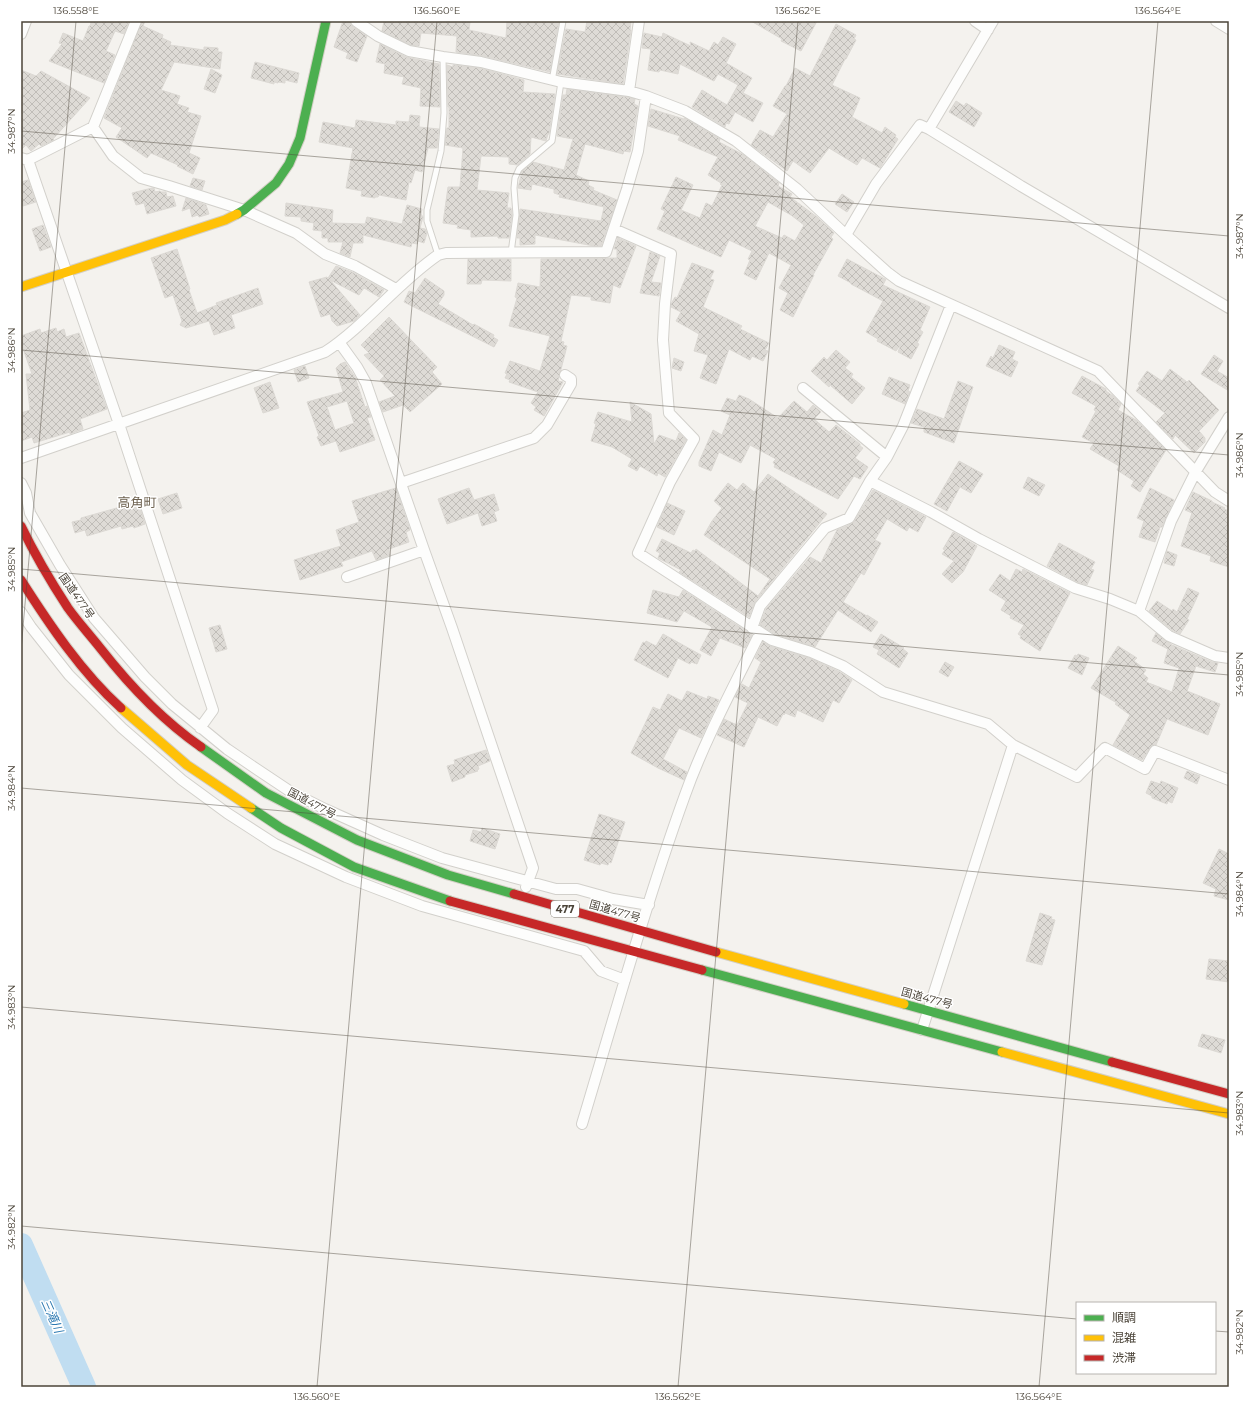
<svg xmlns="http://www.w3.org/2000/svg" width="1250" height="1408" font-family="Montserrat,'Noto Sans JP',sans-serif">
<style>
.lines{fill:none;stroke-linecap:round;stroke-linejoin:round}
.stream{stroke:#c0ddf1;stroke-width:4}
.river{stroke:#c0ddf1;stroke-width:24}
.building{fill:url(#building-cross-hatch);stroke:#dcd9d4;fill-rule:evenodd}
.lane-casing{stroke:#d2d0cb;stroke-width:7}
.street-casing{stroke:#d2d0cb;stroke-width:12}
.fast-casing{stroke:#d3cfc5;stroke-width:11}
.slow-casing{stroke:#d3cfc5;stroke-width:11}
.jam-casing{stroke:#d3cfc5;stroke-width:11}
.lane{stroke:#fdfdfc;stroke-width:5}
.street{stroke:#fdfdfc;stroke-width:10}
.fast{stroke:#4caf50;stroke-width:9}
.slow{stroke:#ffc107;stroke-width:9}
.jam{stroke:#c62828;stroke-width:9}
.ticks{fill:none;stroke:#4b4439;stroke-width:1;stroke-opacity:0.45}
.labels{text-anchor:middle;stroke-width:3;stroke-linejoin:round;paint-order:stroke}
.shield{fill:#fff;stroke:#817c74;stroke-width:1}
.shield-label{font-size:10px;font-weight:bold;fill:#4b4439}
.street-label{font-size:11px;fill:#4b4439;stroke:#fff}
.water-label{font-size:12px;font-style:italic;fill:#2e7ab2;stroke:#fff}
.quarter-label{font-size:13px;fill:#6e6250;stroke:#fff}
.neatline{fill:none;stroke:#4b4439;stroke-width:1.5}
.ticks-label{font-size:10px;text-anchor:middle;fill:#4b4439}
</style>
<defs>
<pattern id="building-cross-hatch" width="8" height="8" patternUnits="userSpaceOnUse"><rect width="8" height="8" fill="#dedbd6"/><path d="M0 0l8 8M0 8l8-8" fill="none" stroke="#c0bdb8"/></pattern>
</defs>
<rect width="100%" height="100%" fill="#f4f2ee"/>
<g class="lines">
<path class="stream" d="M1227 21 1229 22"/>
<path class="river" d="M21 1245 84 1387"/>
</g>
<path class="building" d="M90 21H129L124 34 115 31 106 51 115 55 104 83 49 61 62 44 59 43 63 33 83 41 89 26H90L91 23Z
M142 21H145L143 26 163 35 162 38 171 42 170 45 204 50V47L218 48V52H222L220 69 174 62 161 90 180 96 177 104 189 108 187 112 201 116 189 153 200 158 193 174 177 166 178 165 151 153 147 158 116 137 122 128 104 118Z
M343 21 350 22 352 26 367 36 357 62 346 58 348 53 334 47Z
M384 21H440L459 23V21H461L470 22 469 30 506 38 507 21H559L550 72 483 56 456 52 457 36 421 33 419 46 411 45 382 31Z
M587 21H631L630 30H631L623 84 557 74 566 29 585 32Z
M751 21H817L801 51 781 41 782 39Z
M836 24 856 35 854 39 856 40 846 59H845L832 85 860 98 852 117 882 133 885 127 896 135 895 137 898 139 880 168 862 158 857 165 829 148 810 173 793 161 787 171 751 145 760 130 773 137 787 114 773 106 785 86H786L795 68 810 76Z
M644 33 662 37 663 33 691 46 690 42 709 51 714 42 718 45 723 37 736 44 726 63 752 78 743 93 763 103 753 122 735 112 729 124 726 123 725 127 692 107 702 90 727 105 738 85 718 74 714 81 680 64 678 74 660 70 659 72 648 70 651 49 642 48Z
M380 44 406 57 439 64 440 107 420 106 421 88 402 84 404 77 384 73 385 64 376 62Z
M255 62 299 73 297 83 285 80V83L278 82V83L274 82V84L251 78Z
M447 65 453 67V65H455L480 68 524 80 523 92 555 94 549 134H548L546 141 531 137 530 154 518 165 509 164V157L481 156 477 190 509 193 507 208H511L512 215 509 238H498V236L471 237V230L457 228 458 225 443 223 448 187H460L463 148 445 145 447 128H449V107H448Z
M211 69 222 75 215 93 204 89Z
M21 70 36 76 41 71 90 98 53 139 54 140 41 146 39 144 31 151 26 145 21 150Z
M567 89 628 97 635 99 634 104 638 106 630 152 624 151 623 154 585 144 576 175 589 181 588 185 594 188 593 190 617 200 601 246H594L535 235V244L520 245V238H517L520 209 601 221 604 207 559 197 560 195 554 193V189L532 184 531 190 518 188 522 171 533 162 564 170 573 139 557 136 563 95H566Z
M956 101 964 106 966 103 982 113 974 127 949 112Z
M651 109 684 119 685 118 720 139 719 142 744 155 779 183 778 186 792 194 790 197 817 217 834 233 831 237 833 239 813 275H814L793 317 780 310 788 293 779 288 791 265 769 253 756 280 744 274 750 260 748 259 752 251 729 240 721 257 657 229 665 211 661 209 676 177 693 185 681 210 700 218 706 203 712 206 722 185 720 184 721 183 708 175 718 157 678 140 680 136 648 126ZM768 202 791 215 804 225 795 241 784 235 782 238 755 226Z
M410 115 420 116 419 127 439 129 437 148H428L422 172 415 170 411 183 409 182 406 200 379 195 378 197H375V198L361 196 362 191 346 188 353 148 319 142 323 122 355 128 356 120 396 125V121L409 122Z
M193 178 205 181 202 190 190 186Z
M28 180 36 202 23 206 21 200V182Z
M152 188H154L155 192 160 191 161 192H166L167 197 173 196 176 206 147 214 144 203 136 205 132 193Z
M842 194 854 202 847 212 835 204Z
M186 198 206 205 209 214 199 217 198 215 192 217 190 208 182 211Z
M286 203 333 210 332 223 365 224 367 217 402 224 407 205 422 209 421 214 423 217 420 228 425 229 427 233 424 243 418 241 417 244 412 243 411 247 363 235V243H353L350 257 340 253 343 242H328V238H322V231L313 230 314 223 301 221V217L285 216Z
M43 225 51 247 40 251 32 229Z
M618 238 636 246 620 288 613 285 610 303 591 300V297L571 295 561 341 564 342 563 345 567 346 558 381 563 382 544 416 534 410 536 407 531 403 538 392 509 382 510 380 505 378 507 374 505 373 510 361 540 371 550 336 509 326 517 298 515 297 518 283 540 287 541 259 617 258V249H614Z
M177 249 190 289 189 290 197 313 217 305 216 303 258 288 263 304 231 315 235 328 214 335 209 321 186 328 180 325 182 321 173 295 165 298 151 258Z
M650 252 660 256 651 282 661 283 659 296 640 293Z
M468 259H511V281L482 280 481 284H467Z
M847 259 885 279H886L883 285 930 307 920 330 923 332 917 343 919 344 911 359 898 352 901 344 896 351 877 341 878 339 866 332 883 301 851 284V283L838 276Z
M692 263 714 271 710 279 714 280 703 307 742 326 740 329 769 343 765 350 768 351 763 361 752 356 750 360 729 349 716 384 700 378 708 355 694 351 699 334 676 321 681 312 671 307V304L675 297 677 298Z
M336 266 352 272 384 290 379 297 364 288 359 295 330 280 360 315 354 321 337 326 332 321 330 314 321 317 309 282 327 277 328 278Z
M425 278 444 291V295L438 304 473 325 474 324 494 335 493 337 498 340 494 347 404 302 409 291 415 293Z
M389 317 437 367 432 372 442 384 410 412 403 405 383 412 379 402 395 396 380 380 384 376 364 355 369 353 361 345Z
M56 328 57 332 64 329 66 337 79 333 107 409 80 419 83 429 70 434V432L34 443 32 437 21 441V413L30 410 26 374H32L21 343V336L40 329 41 333Z
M999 345 1015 352 1012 359 1018 362 1011 377 986 366 991 356 993 358Z
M836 350 850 362 845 368 853 374 851 377 865 388 852 404 830 385 829 387 811 371 824 357 827 360Z
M1214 355 1223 361 1217 371 1229 378V391L1201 374Z
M674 358 684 362 681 371 672 368Z
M345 362 355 377 365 407 367 406 371 417 367 418 375 440 340 452 336 441 321 446 317 437 319 436 307 402 343 392 336 368 340 364ZM347 401 354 423 335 430 327 407Z
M305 366 309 378 298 382 294 370Z
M1170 369 1187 382 1189 380 1219 410 1199 431 1205 438V442L1194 453 1175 435 1173 439 1156 422 1165 413 1136 391 1140 385 1138 384 1147 371 1162 381Z
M1082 376 1106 389V391L1113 396 1121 404 1118 410 1136 420 1166 450 1140 492 1131 486 1134 481 1117 470 1119 466 1090 449 1094 443 1082 437 1096 411 1094 410 1096 406 1072 393Z
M889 377 910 385 908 391 910 392 905 404 882 394Z
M958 381 973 387 954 443 924 432V427L911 423 917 409 944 419Z
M270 382 279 408 263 413 254 388Z
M739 395 749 399 778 418 794 401 807 412 813 405 821 412 814 419 829 432 836 425 860 444V446L863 448 855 458 868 467 860 479 854 476 838 499 774 467 775 465 773 462 776 459 750 445 741 463 719 452 711 471 699 466V462L713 430 722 435 730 415 721 411 727 398 736 401Z
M630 402 651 414 654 444 659 435 676 441 679 433 686 440 665 477 658 473 657 476 640 466 637 471 628 466 632 459 612 447 591 441 596 424 594 423 598 412 632 422Z
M959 461 983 474 971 493 960 487 947 511 934 504Z
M768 474 827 514 755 602 749 617 679 572 681 570 658 558 660 553 656 551 662 539 691 553 693 550 695 551 696 549 758 596 770 579 704 535 712 521 722 508 714 501 728 483 737 490 743 483 754 492Z
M1028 477 1045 485 1039 496 1023 488Z
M396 488 410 530 406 532 409 542 389 549 390 555 376 560 372 551 341 562 343 566 300 580 294 560 341 546 336 530 359 522 352 501Z
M469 488 474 500 494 494 499 510 494 512 497 521 482 526 478 513 447 524 438 499Z
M1150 488 1174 500 1162 527H1160L1155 542 1139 537 1144 521 1137 518Z
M873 490 926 517 918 532 909 527 907 531 887 519 875 540 881 543 864 575 861 573 843 602 867 616V615L878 622 871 632 838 610 815 647 775 634 760 625 766 609 810 557 821 563 837 530 847 526 854 522Z
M1193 492 1212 501V502L1225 508 1224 509 1229 511V567L1210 561 1211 556 1181 546 1192 513 1185 510Z
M177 493 182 508 163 514 158 499Z
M138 502 145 524 134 528 133 526 122 529 121 526 87 536 85 530 75 533 72 522 81 520V518Z
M667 503 685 511 674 535 657 527Z
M953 532 977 546 963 572 952 583 942 574 954 561 942 554 945 550 943 549Z
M1059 543 1095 562 1091 569 1094 570 1087 585 1077 582 1047 566Z
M1167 551 1177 555 1174 566 1164 563Z
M1016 569 1022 572 1023 569 1070 593 1040 651 1020 638 1021 636 1018 634 1024 625 1010 618 1011 616 1001 610 1006 601 989 590 1000 574 1010 581Z
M1188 588 1199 593 1187 619 1189 620 1180 634 1172 630 1149 611 1157 601 1172 611 1173 609 1177 612Z
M653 590 679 597 683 590 752 635 745 648 720 638 711 656 700 650 712 627 684 611 677 622 647 613Z
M220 625 227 649 216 652 209 628Z
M1156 633 1172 645 1212 662 1218 663 1215 672 1196 666 1187 691 1220 704 1208 735 1167 719 1156 745H1152L1142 760 1113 745 1130 715 1115 704 1117 703 1091 688 1118 646 1137 658 1134 661 1146 670 1143 674 1148 678 1146 682 1172 692 1179 668 1164 663 1168 649 1152 641Z
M663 634 701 655 697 664 691 662 690 664 678 658 668 678 634 660 643 642 645 643 646 641 656 646Z
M881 634 904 648 903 649 908 653 899 668 877 654 879 650 873 647Z
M763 642 770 646 809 658 840 672 852 680 839 703 833 700 823 722 797 710 795 717 785 713 784 715 783 714 777 726 758 717 744 747 717 735 724 719 737 725 748 703 735 697 742 684 749 688 761 662 755 658Z
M1078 654 1089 658 1082 675 1068 668 1075 655 1077 656Z
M945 662 954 667 948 677 939 672Z
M687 691 707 699 708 696 719 700 701 738 679 728 663 759 687 772 684 780 658 768 631 753 653 707 660 710 668 694 682 701Z
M486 750 490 761 478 766 479 769 477 770 478 771 465 775V777L452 782 447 766 455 764 454 760Z
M1187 771 1200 776 1197 784 1184 778Z
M1151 781 1160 784 1161 781 1178 788 1172 803 1168 801 1167 804 1152 798V796L1146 793Z
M599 814 625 822 611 863 609 862 608 865 601 863 600 865 584 860Z
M482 828 500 834 495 849 470 841 473 830 481 832Z
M1219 849 1229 854V900L1214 896 1216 889 1203 883Z
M1040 913 1052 917 1051 919 1055 920 1042 965 1026 961Z
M1209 959 1229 961V982L1206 979Z
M1202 1034 1225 1040 1221 1053 1198 1046Z"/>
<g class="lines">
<defs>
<path id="lane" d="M552 81 563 21
M511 253 516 215 514 188 515 178 519 169 552 141 561 82
M438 255 427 221V210L441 151 444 113 443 57"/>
<path id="street" d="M356 21 378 36 409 51 443 57 481 62 561 82 629 91 646 96 685 111 736 141 797 189 846 235 887 272 899 281 1098 371 1215 492 1229 501
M975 21 988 30
M1216 21 1229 29
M21 34 26 21
M629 91 639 21
M93 127 136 21
M929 129 993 21
M21 158 28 160 93 127 113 156 141 178 169 186 244 210 296 233 325 254 355 266 396 289
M28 160 119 424 213 710 200 728
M614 229 671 254 665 304 663 340 669 413 694 439 670 482 638 553 772 640 811 652 843 666 883 692 988 724 1013 745 1077 777 1105 748 1145 769 1155 751 1229 780
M846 235 876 184 920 125 929 129 1021 186 1229 308
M339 342 357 367 366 383 424 550 347 577
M803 388 887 457
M21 458 325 352C366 325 397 283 438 255L446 253 606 252 627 189 638 151 646 96
M870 481 931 512 979 539 1075 588 1110 599 1139 611 1169 636 1215 656 1229 658
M21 483 26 493 30 513 60 565 94 618 145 677 172 704 227 749 258 770 291 792 325 809 383 835 442 858 556 889H577L613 899 649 905
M401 483 534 438 547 425 571 384V379L565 375
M424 550 452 628 533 868 526 887
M1139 611 1171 521 1196 471 1229 417
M21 612 31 627 69 675 122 728 182 780 227 813 275 844 346 877 422 906 584 951 601 971 625 980
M752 628 760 606 825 528 849 518 870 481 887 457 903 426 951 305
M922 1030 1013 745
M582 1124C615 1014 646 903 685 795 705 739 734 686 760 633"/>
<path id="fast" d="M237 214 244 210 276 183 289 164 300 138 326 21
M201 747 266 793 357 840 448 875 514 894
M251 808 281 828 354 867 450 901
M702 970 1002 1052
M904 1004 1112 1062"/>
<path id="slow" d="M21 287 225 220 237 214
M121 708 187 765 251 808
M716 952 904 1004
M1002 1052 1229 1114"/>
<path id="jam" d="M21 526C35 555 51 582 68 608 78 622 90 635 101 649 130 686 162 720 201 747
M21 580C49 624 82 673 121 708
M514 894 716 952
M450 901 702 970
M1112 1062 1229 1094"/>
</defs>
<use href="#lane" class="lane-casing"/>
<use href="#street" class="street-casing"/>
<use href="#fast" class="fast-casing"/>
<use href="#slow" class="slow-casing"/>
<use href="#jam" class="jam-casing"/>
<use href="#lane" class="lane"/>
<use href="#street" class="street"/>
<use href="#fast" class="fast"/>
<use href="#slow" class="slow"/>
<use href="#jam" class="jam"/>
</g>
<path class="ticks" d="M21 131 1229 236M21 350 1229 455M21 569 1229 675M21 650 76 21M21 788 1229 894M21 1007 1229 1113M21 1226 1077 1319M1215 1331 1229 1332M317 1387 437 21M678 1387 798 21M1039 1387 1158 21"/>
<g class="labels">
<rect class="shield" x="551" y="901" width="28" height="16" rx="3"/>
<g class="shield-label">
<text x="565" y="913">477</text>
</g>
<g class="street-label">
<text transform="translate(77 596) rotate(55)" y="4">国道477号</text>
<text transform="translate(312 803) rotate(28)" y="4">国道477号</text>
<text transform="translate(615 911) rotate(16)" y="4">国道477号</text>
<text transform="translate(927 998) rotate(15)" y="4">国道477号</text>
</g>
<g class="water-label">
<text transform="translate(52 1316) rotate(66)" y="4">三滝川</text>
</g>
<g class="quarter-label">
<text x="137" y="507">高角町</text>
</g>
</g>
<rect width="1250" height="1408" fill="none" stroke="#ffffff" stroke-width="44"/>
<rect x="1076" y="1302" width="140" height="72" fill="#ffffff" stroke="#b7b4b0"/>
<rect x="1084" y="1315" width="20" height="6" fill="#4caf50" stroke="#b7b4b0"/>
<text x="1112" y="1322" font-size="12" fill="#4b4439">順調</text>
<rect x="1084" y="1335" width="20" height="6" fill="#ffc107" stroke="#b7b4b0"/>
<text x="1112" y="1342" font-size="12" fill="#4b4439">混雑</text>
<rect x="1084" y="1355" width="20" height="6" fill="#c62828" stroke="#b7b4b0"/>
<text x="1112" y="1362" font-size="12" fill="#4b4439">渋滞</text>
<rect x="22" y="22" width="1206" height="1364" class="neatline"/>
<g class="ticks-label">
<text x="76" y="14">136.558°E</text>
<text x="437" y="14">136.560°E</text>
<text x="798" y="14">136.562°E</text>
<text x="1158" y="14">136.564°E</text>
<text transform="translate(11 131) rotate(-90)" y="4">34.987°N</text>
<text transform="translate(1239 236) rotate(-90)" y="4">34.987°N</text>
<text transform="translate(11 350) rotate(-90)" y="4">34.986°N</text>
<text transform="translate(1239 455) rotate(-90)" y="4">34.986°N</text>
<text transform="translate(11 569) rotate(-90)" y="4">34.985°N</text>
<text transform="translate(1239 674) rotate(-90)" y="4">34.985°N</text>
<text transform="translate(11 788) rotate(-90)" y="4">34.984°N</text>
<text transform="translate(1239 894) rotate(-90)" y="4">34.984°N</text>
<text transform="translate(11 1007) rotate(-90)" y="4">34.983°N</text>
<text transform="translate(1239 1113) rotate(-90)" y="4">34.983°N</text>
<text transform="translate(11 1227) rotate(-90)" y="4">34.982°N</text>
<text transform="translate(1239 1332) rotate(-90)" y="4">34.982°N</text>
<text x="317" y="1400">136.560°E</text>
<text x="678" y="1400">136.562°E</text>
<text x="1039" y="1400">136.564°E</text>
</g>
</svg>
